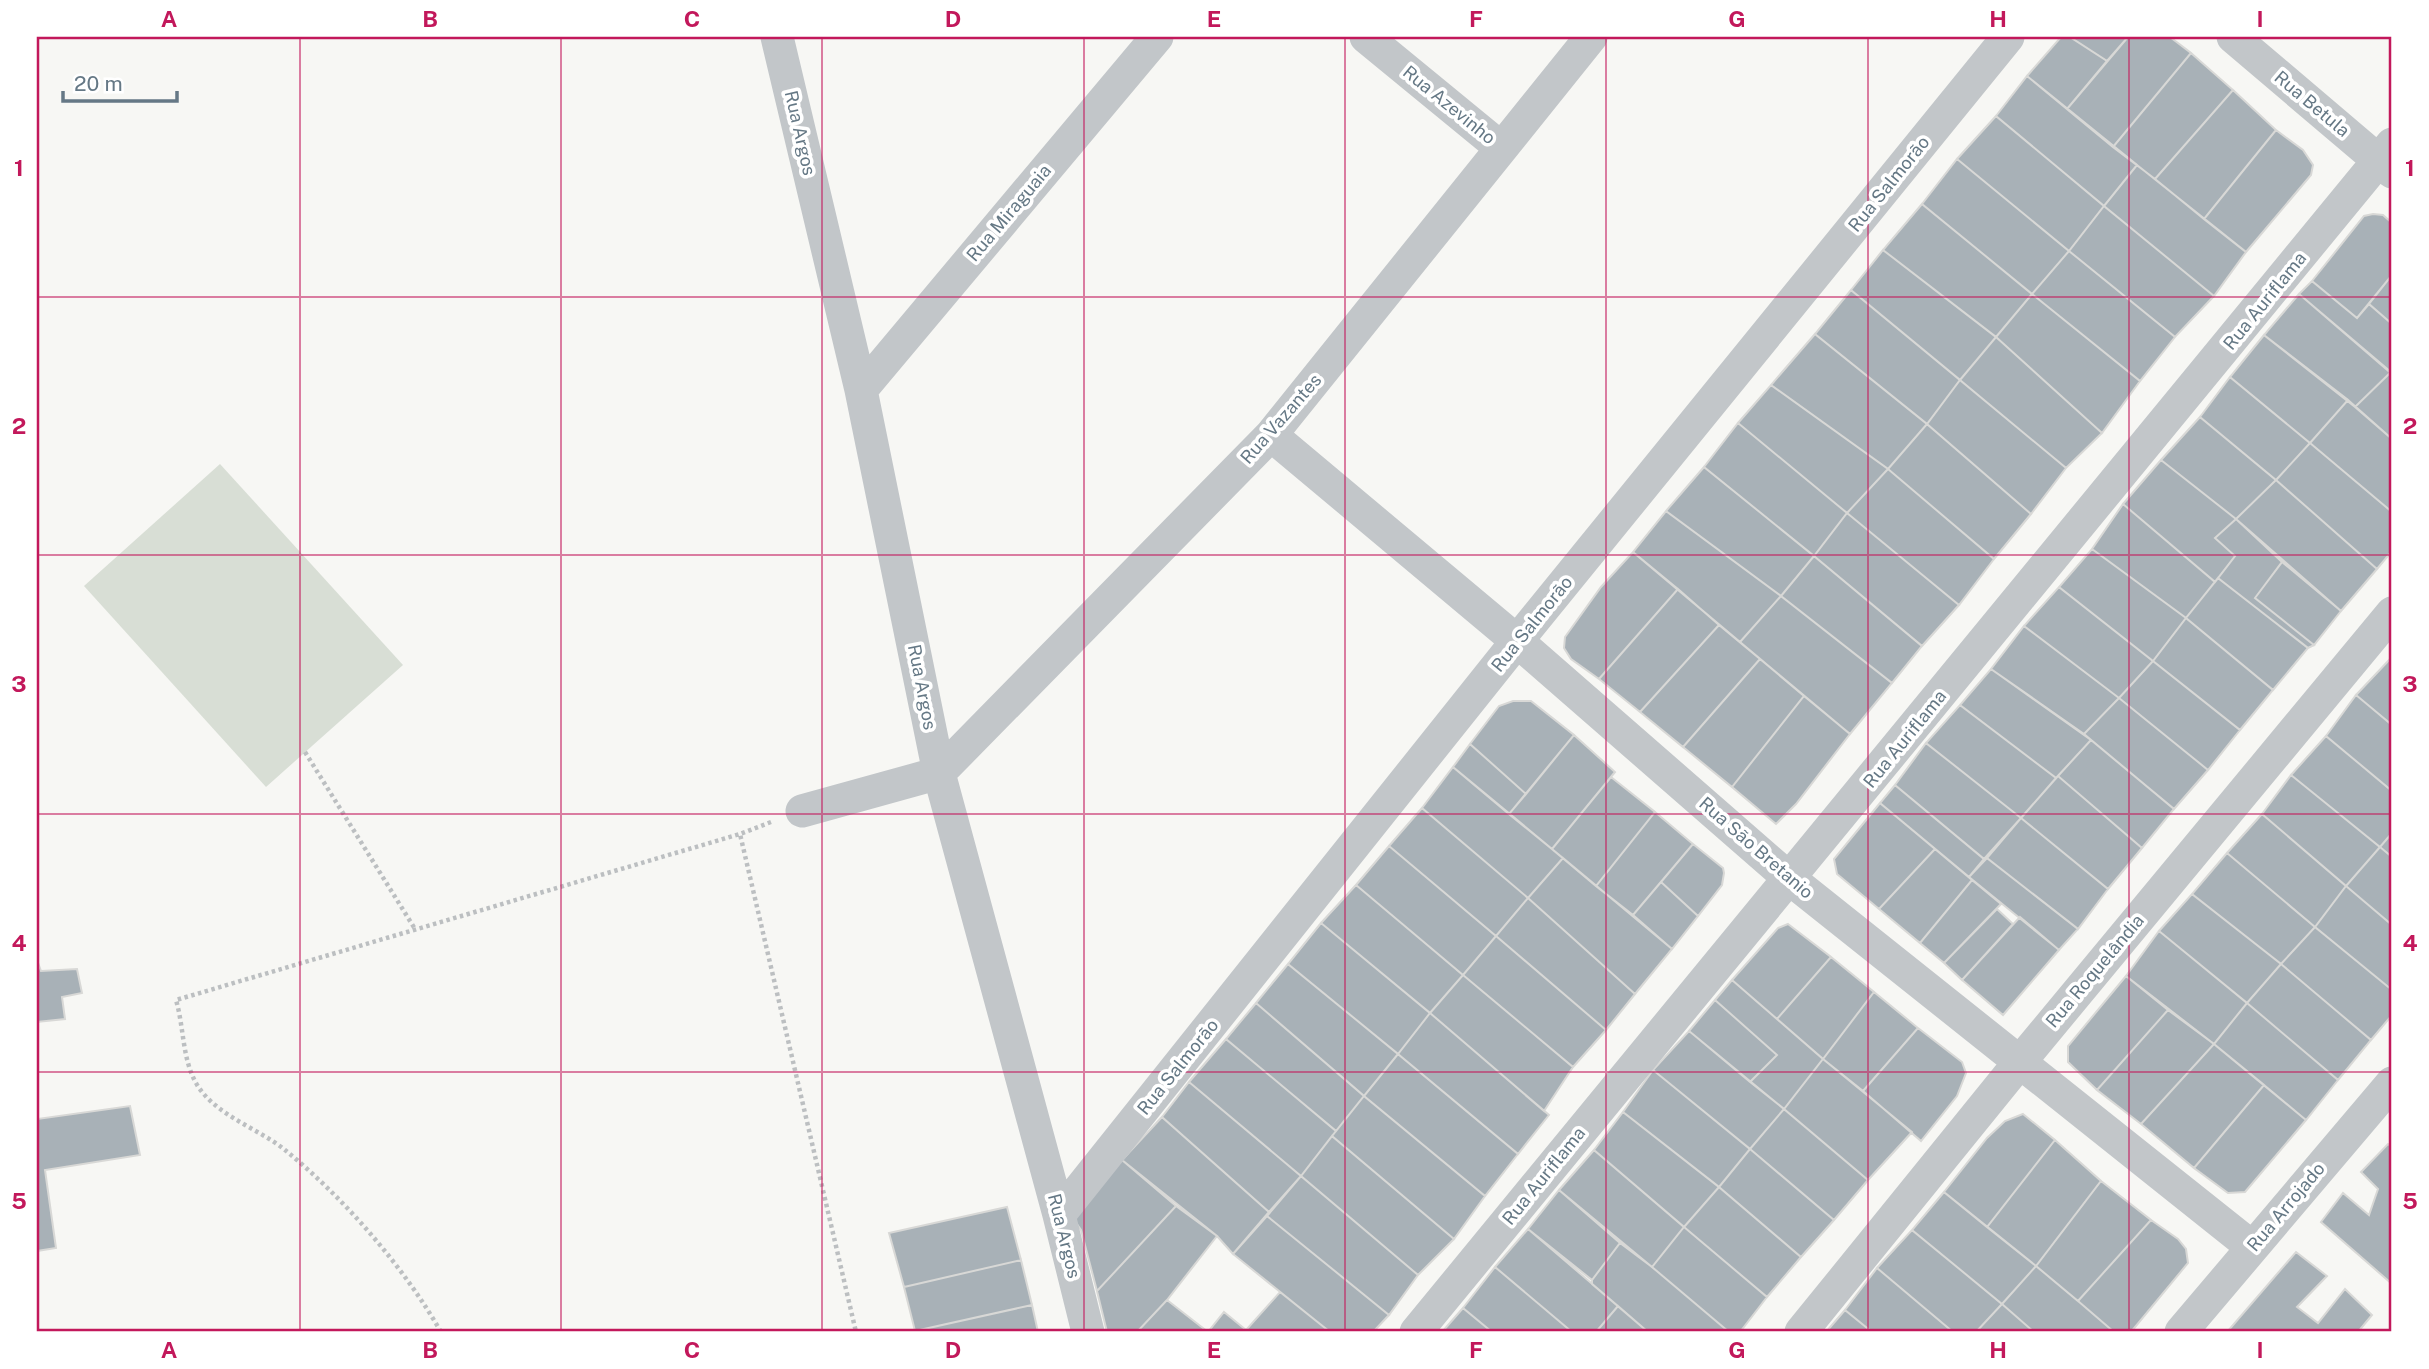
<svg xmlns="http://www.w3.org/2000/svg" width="2429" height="1369" font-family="'Public Sans',sans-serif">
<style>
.green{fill:#d8ded5}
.building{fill:#a8b1b7;stroke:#d8d8d6;stroke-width:2}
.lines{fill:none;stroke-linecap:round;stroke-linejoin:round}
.path{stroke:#bcbfc1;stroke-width:4.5;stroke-dasharray:3.5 3.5;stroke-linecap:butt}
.minor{stroke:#c2c6c9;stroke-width:33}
.grid{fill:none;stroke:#c2185b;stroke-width:2;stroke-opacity:0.55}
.labels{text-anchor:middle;stroke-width:7;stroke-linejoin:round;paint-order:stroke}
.street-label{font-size:18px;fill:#657885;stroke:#fff}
.neatline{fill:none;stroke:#c2185b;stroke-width:2.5}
.grid-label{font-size:23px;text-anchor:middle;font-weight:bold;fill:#c2185b}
</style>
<rect width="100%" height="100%" fill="#f7f7f4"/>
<path class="green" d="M220 464 403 665 266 787 84 586Z"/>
<path class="building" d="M2061 37H2070L2107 61 2067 109 2027 76Z
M2070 37H2128L2107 61Z
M2128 37H2170L2191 53 2113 147 2067 109Z
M2191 53 2233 90 2155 179 2113 147Z
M2027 76 2137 165 2104 206 1996 116Z
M2233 90 2276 130 2204 219 2155 179Z
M1996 116 2104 206 2069 251 1957 159Z
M2276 130 2303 150 2313 165 2311 175 2246 252 2204 219Z
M1957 159 2069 251 2032 294 1922 204Z
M2137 165 2246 252 2214 296 2104 206Z
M1922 204 2032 294 1996 337 1883 250Z
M2104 206 2214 296 2175 337 2069 251Z
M2373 214 2383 215 2392 223V275L2357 318 2312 281 2364 216Z
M1883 250 1996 337 1960 380 1851 290Z
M2069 251 2175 337 2140 381 2032 294Z
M2392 275V324L2369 304Z
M2312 281 2357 318 2369 304 2392 324V374L2299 294Z
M1851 290 1960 380 1927 424 1815 334Z
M2032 294 2140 381 2102 433 1996 337Z
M2299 294 2391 372 2355 407 2264 335Z
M1815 334 1927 424 1888 469 1771 385Z
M2264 335 2348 400 2310 443 2230 377Z
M1996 337 2102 433 2066 468 1960 380Z
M2391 372 2392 374V439L2355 407Z
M2230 377 2310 443 2276 480 2200 417Z
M1960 380 2066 468 2031 514 1927 424Z
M1771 385 1888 469 1847 513 1738 423Z
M2348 400 2392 439V512L2310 443Z
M2200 417 2276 480 2236 519 2161 460Z
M1738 423 1847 513 1814 556 1704 467Z
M1927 424 2031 514 1994 559 1888 469Z
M2310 443 2392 512V551L2377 569 2276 480Z
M2161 460 2236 519 2215 538 2235 556 2215 582 2123 504Z
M1704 467 1814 556 1781 596 1666 511Z
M1888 469 1994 559 1959 605 1847 513Z
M2276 480 2377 569 2341 611 2236 519Z
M2123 504 2215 582 2186 618 2092 549Z
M1666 511 1781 596 1740 642 1633 552Z
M1847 513 1959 605 1922 646 1814 556Z
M2236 519 2282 562 2255 598 2314 645 2308 648 2218 578 2235 556 2215 538Z
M2092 549 2186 618 2153 661 2059 587Z
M1633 552 1678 589 1599 679 1571 659 1564 648 1565 637 1601 587Z
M1814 556 1922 646 1892 683 1781 596Z
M2282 562 2341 611 2314 645 2255 598Z
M2218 578 2308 648 2273 690 2186 618Z
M2059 587 2153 661 2119 698 2024 626Z
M1678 589 1719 625 1640 712 1599 679Z
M1781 596 1892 683 1850 734 1740 642Z
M2186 618 2273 690 2240 730 2153 661Z
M1719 625 1760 659 1683 747 1640 712Z
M2024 626 2119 698 2084 734 1991 669Z
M2391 658 2392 659V725L2356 695Z
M1760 659 1804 696 1732 787 1683 747Z
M2153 661 2240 730 2208 770 2119 698Z
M1991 669 2091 740 2056 778 1960 705Z
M2356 695 2392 725V791L2326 736Z
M1804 696 1850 734 1796 804 1776 824 1732 787Z
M2119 698 2208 770 2174 809 2084 734Z
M1513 701H1531L1574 735 1526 794 1470 744 1499 706Z
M1960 705 2056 778 2021 818 1926 743Z
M1574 735 1615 772 1552 849 1509 814Z
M2326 736 2392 791V833L2380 847 2291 775Z
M2091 740 2174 809 2142 848 2058 776Z
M1926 743 2021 818 1984 859 1895 785Z
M1470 744 1526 794 1509 814 1453 767Z
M1453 767 1563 858 1528 898 1422 808Z
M2291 775 2380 847 2346 886 2262 814Z
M2058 776 2142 848 2108 889 2021 818Z
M1611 777 1655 812 1596 886 1552 849Z
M1895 785 1984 859 1969 877 1880 803Z
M1880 803 1935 849 1879 909 1837 874 1834 859Z
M1422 808 1528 898 1496 936 1389 846Z
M1655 812 1693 844 1633 915 1596 886Z
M2262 814 2346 886 2315 927 2227 853Z
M2021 818 2108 889 2078 929 1987 858Z
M2392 833V857L2380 847Z
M1693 844 1723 868 1724 873 1722 885 1698 916 1661 882Z
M1389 846 1496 936 1463 975 1356 885Z
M2380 847 2392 857V925L2346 886Z
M1935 849 1972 880 1920 943 1879 909Z
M2227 853 2315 927 2281 964 2192 894Z
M1563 858 1672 949 1635 994 1528 898Z
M1987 858 2078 929 2059 950 1969 877Z
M1972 880 2001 904 1944 963 1920 943Z
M1661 882 1698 916 1672 949 1633 915Z
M1356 885 1463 975 1430 1013 1321 923Z
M2346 886 2392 925V990L2315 927Z
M2192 894 2281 964 2247 1003 2159 931Z
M1528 898 1635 994 1606 1030 1496 936Z
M1997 909 2013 924 1962 980 1944 963Z
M2020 917 2059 950 2003 1015 1962 980Z
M1321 923 1430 1013 1398 1054 1288 964Z
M1788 924 1831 957 1777 1019 1732 980 1778 928Z
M2315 927 2392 990V1015L2371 1040 2281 964Z
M2159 931 2247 1003 2214 1044 2126 976Z
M1496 936 1606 1030 1573 1067 1463 975Z
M1831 957 1874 992 1823 1059 1777 1019Z
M37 960 41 971 77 969 82 993 62 997 65 1019 37 1022Z
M1288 964 1398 1054 1364 1096 1256 1003Z
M2281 964 2371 1040 2338 1080 2247 1003Z
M1463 975 1573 1067 1544 1111 1430 1013Z
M2126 976 2168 1010 2097 1090 2068 1062V1046Z
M1732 980 1823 1059 1784 1109 1750 1082 1777 1055 1715 1000Z
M1874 992 1918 1028 1863 1091 1823 1059Z
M1715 1000 1777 1055 1750 1082 1689 1031Z
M1256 1003 1364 1096 1336 1131 1226 1039Z
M2247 1003 2338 1080 2306 1120 2214 1044Z
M2168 1010 2214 1044 2141 1124 2097 1090Z
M1430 1013 1549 1115 1518 1154 1398 1054Z
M1918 1028 1962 1062 1966 1073 1957 1096 1921 1141 1863 1091Z
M1689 1031 1784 1109 1750 1149 1653 1070Z
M1226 1039 1336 1131 1301 1176 1189 1082Z
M2214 1044 2264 1085 2194 1168 2141 1124Z
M1398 1054 1518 1154 1485 1196 1364 1096Z
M1823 1059 1912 1132 1868 1180 1784 1109Z
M1653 1070 1750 1149 1719 1187 1623 1112Z
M1189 1082 1301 1176 1269 1212 1162 1117Z
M2264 1085 2306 1120 2245 1192 2228 1193 2194 1168Z
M1364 1096 1485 1196 1454 1239 1332 1136Z
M130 1106 140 1155 45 1170 56 1248 37 1251V1119Z
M1784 1109 1868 1180 1834 1220 1750 1149Z
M1623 1112 1719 1187 1684 1227 1594 1150Z
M2023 1114 2055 1140 1987 1227 1944 1192 1987 1138 2005 1121Z
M1162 1117 1269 1212 1233 1254 1217 1236 1122 1160Z
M1332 1136 1454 1239 1418 1275 1301 1176Z
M2055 1140 2101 1181 2036 1266 1987 1227Z
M2388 1144 2392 1147V1284L2321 1222 2343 1193 2369 1215 2378 1189 2361 1172Z
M1750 1149 1834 1220 1801 1257 1719 1187Z
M1594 1150 1684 1227 1652 1267 1559 1190Z
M1122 1160 1176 1206 1097 1291 1081 1230 1072 1217Z
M1301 1176 1418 1275 1389 1315 1267 1216Z
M2101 1181 2151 1220 2078 1301 2036 1266Z
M1719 1187 1801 1257 1767 1297 1684 1227Z
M1559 1190 1620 1243 1592 1280 1528 1229Z
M1944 1192 2036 1266 2002 1304 1912 1230Z
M1176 1206 1217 1236 1167 1300 1137 1332H1107L1097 1291Z
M1007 1207 1021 1260 904 1287 889 1233Z
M1267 1216 1389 1315 1373 1332H1330L1233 1254Z
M2151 1220 2178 1239 2186 1249 2188 1263 2131 1332H2114L2078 1301Z
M1684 1227 1767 1297 1740 1332H1729L1652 1267Z
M1528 1229 1618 1306 1596 1332H1572L1495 1267Z
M1912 1230 2002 1304 1976 1332H1953L1877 1268Z
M1620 1243 1652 1267 1729 1332H1648L1592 1284V1280Z
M2296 1252 2327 1276 2297 1307 2318 1323 2345 1289 2372 1315 2358 1332H2227Z
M1021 1260 1032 1305 915 1331 904 1287Z
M2036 1266 2078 1301 2114 1332H2034L2002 1304Z
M1495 1267 1572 1332H1492L1463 1308Z
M1877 1268 1953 1332H1872L1845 1310Z
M1280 1292 1330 1332 1246 1330Z
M1167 1300 1208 1332H1137Z
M2002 1304 2034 1332H1976Z
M1032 1305 1038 1332H915V1331Z
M1618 1306 1648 1332H1596Z
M1463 1308 1492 1332H1442Z
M1845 1310 1872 1332H1826Z
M1224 1312 1246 1330 1249 1332H1208Z"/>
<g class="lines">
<path class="path" d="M305 752 415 929
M771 822 740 834 856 1332
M441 1332C404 1267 343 1197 285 1150 258 1128 214 1115 196 1083 182 1058 184 1027 176 1000L740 834"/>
<path class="minor" d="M777 37 861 390 939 773 1059 1215 1088 1332
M1366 37 1500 147
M2233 37 2392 172
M861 390 1157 37
M1271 435 1517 641 1790 879 2252 1247
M802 811 939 773 1271 435 1591 37
M1059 1215 1517 641 2008 37
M1416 1332 2392 144
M1801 1332 2019 1063 2392 613
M2181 1332 2392 1083"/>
</g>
<path class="grid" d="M300 37V1332M561 37V1332M822 37V1332M1084 37V1332M1345 37V1332M1606 37V1332M1868 37V1332M2129 37V1332M37 297H2392M37 555H2392M37 814H2392M37 1072H2392"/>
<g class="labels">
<g class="street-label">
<text transform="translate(2312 104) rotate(40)" y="6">Rua Betula</text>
<text transform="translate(1449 105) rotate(39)" y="6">Rua Azevinho</text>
<text transform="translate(800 133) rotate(77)" y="6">Rua Argos</text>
<text transform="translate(1889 184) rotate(-51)" y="6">Rua Salmorão</text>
<text transform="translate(1009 213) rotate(-50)" y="6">Rua Miraguaia</text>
<text transform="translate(2265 301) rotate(-51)" y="6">Rua Auriflama</text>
<text transform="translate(1281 419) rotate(-49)" y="6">Rua Vazantes</text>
<text transform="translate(1532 624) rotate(-51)" y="6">Rua Salmorão</text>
<text transform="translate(922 687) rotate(79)" y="6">Rua Argos</text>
<text transform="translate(1905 739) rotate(-51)" y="6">Rua Auriflama</text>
<text transform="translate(1756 848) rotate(41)" y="6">Rua São Bretanio</text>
<text transform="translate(2095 971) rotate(-50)" y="6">Rua Roquelândia</text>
<text transform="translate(1178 1067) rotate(-51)" y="6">Rua Salmorão</text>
<text transform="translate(1544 1176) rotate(-51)" y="6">Rua Auriflama</text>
<text transform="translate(2286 1207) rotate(-50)" y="6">Rua Arrojado</text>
<text transform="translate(1064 1236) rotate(76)" y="6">Rua Argos</text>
</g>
</g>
<rect width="2429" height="1369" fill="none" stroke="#ffffff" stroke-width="77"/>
<path d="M63 91v10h114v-10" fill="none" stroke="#657885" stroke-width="3.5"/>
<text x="74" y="91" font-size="21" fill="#657885" stroke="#ffffff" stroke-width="5" paint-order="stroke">20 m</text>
<rect x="38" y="38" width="2352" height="1292" class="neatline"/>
<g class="grid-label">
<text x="169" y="27">A</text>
<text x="430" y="27">B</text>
<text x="692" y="27">C</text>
<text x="953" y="27">D</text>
<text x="1214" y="27">E</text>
<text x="1476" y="27">F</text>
<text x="1737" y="27">G</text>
<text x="1998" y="27">H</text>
<text x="2260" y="27">I</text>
<text x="19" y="176">1</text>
<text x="2410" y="176">1</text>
<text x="19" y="434">2</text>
<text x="2410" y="434">2</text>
<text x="19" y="692">3</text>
<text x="2410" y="692">3</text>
<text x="19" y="951">4</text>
<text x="2410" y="951">4</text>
<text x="19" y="1209">5</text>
<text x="2410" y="1209">5</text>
<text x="169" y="1358">A</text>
<text x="430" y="1358">B</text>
<text x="692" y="1358">C</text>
<text x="953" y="1358">D</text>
<text x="1214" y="1358">E</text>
<text x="1476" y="1358">F</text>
<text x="1737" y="1358">G</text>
<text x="1998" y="1358">H</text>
<text x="2260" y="1358">I</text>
</g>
</svg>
